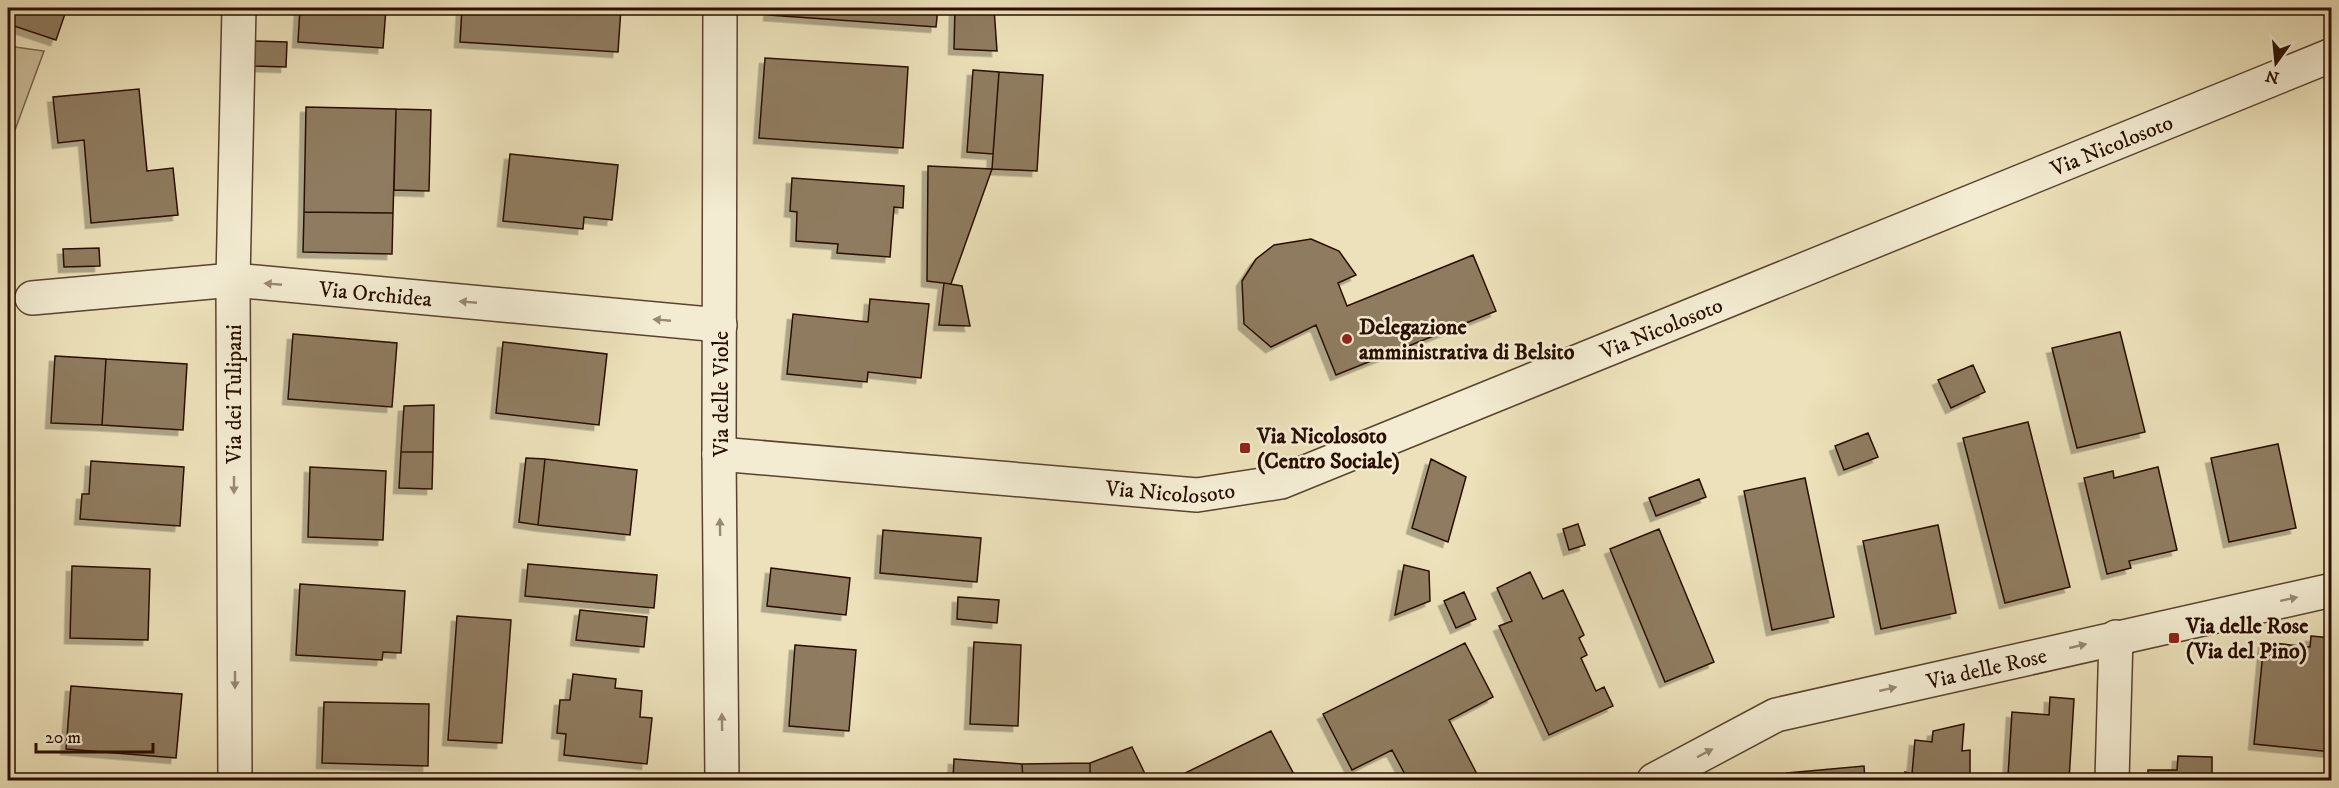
<svg xmlns="http://www.w3.org/2000/svg" width="2339" height="788" font-family="'IM FELL DW Pica',serif">
<style>
.green{fill:#cbbd9a;stroke:#7a664d;stroke-width:1.5}
.building{fill:#8f7c61;stroke:#2a0e00;stroke-width:1.5;filter:url(#shadow)}
.lines{fill:none;stroke-linecap:round;stroke-linejoin:round}
.minor-casing{stroke:#5a432e;stroke-width:36}
.minor{stroke:#f3ecd2;stroke-width:33}
.oneway{fill:#998874}
.poi-dot{fill:#8f2418;stroke:#f3ecd2;stroke-width:2}
.labels{text-anchor:middle;stroke-width:5;stroke-linejoin:round;paint-order:stroke}
.street-label{font-size:22px;fill:#2a0e00;stroke:#f3ecd2}
.poi-label{font-size:22px;font-weight:bold;fill:#2a0e00;stroke:#f3ecd2;text-anchor:start}
</style>
<defs>
<filter id="shadow"><feDropShadow dx="-5.5" dy="5.5" stdDeviation="0" flood-color="#0004"/></filter>
</defs>
<rect width="100%" height="100%" fill="#ece1ba"/>
<filter id="stains"><feTurbulence type="fractalNoise" baseFrequency=".00333" numOctaves="4"/><feColorMatrix values="0 0 0 0 .2 0 0 0 0 .09 0 0 0 0 .02 0 0 0 .5 -.17"/></filter>
<radialGradient id="worn" r=".72"><stop offset=".6" stop-color="#630" stop-opacity="0"/><stop offset="1" stop-color="#630" stop-opacity=".3"/></radialGradient>
<path class="green" d="M8 46 44 51 8 149Z"/>
<path class="building" d="M8 8H67L56 40 8 24Z
M300 8H386L383 48 298 42Z
M462 8H621L618 52 460 42Z
M770 8H938L936 27 769 15Z
M955 8H994L997 51 954 49Z
M255 41 287 42 286 67 254 66Z
M765 58 908 67 903 148 759 138Z
M973 70 999 72 993 154 967 152Z
M999 72 1043 75 1037 171 992 169Z
M139 89 147 171 173 168 178 215 91 223 84 140 58 143 53 97Z
M306 107 396 109 393 213 304 212Z
M396 109 431 110 429 191 394 190Z
M510 154 618 165 612 220 584 217 583 229 503 221Z
M928 166 992 169 951 284 927 281Z
M792 178 904 186 903 208 894 207 890 257 837 253 838 244 796 241 797 212 790 211Z
M304 212 393 213 392 254 303 252Z
M1311 239 1339 251 1356 275 1338 283 1347 306 1473 255 1496 311 1336 375 1316 325 1271 347 1244 324 1242 281 1256 259 1274 245Z
M99 248 100 266 64 267 63 249Z
M944 283 962 286 970 326 939 325Z
M870 299 929 304 921 378 868 372 867 382 787 374 793 314 868 322Z
M2120 332 2145 432 2077 448 2052 348Z
M293 334 397 343 392 407 288 399Z
M503 342 607 354 599 425 496 413Z
M55 356 106 359 102 425 51 423Z
M106 359 187 364 183 430 102 425Z
M1973 365 1985 392 1951 408 1938 380Z
M434 405 433 452H401L404 406Z
M2028 422 2070 587 2005 603 1963 438Z
M1868 433 1878 457 1844 470 1835 446Z
M2278 444 2296 528 2229 542 2211 458Z
M401 452H433L432 489 399 488Z
M526 458 545 459 538 525 519 522Z
M545 459 637 470 630 535 538 525Z
M1431 459 1466 477 1448 542 1412 528Z
M91 461 184 467 180 526 80 519 82 494H89Z
M310 467 386 471 383 540 308 537Z
M2158 467 2177 550 2129 561 2131 568 2107 574 2084 478 2113 471 2114 478Z
M1805 478 1834 617 1772 630 1744 491Z
M1699 479 1706 497 1656 516 1649 498Z
M1578 524 1585 545 1569 550 1563 529Z
M1938 525 1956 613 1881 629 1863 541Z
M1659 529 1714 662 1665 682 1610 549Z
M883 530 981 538 977 582 880 573Z
M528 564 657 575 654 608 525 596Z
M1404 565 1429 571 1430 601 1395 615Z
M72 566 150 569 148 640 70 638Z
M771 568 850 578 846 615 767 606Z
M1530 572 1543 599 1563 590 1584 635 1579 638 1587 655 1581 658 1596 691 1604 687 1613 706 1549 735 1499 626 1512 621 1497 588Z
M300 584 405 591 401 653 383 652 382 660 296 655Z
M1464 592 1476 619 1456 628 1444 601Z
M958 597 999 600 997 623 957 619Z
M580 610 647 617 644 647 576 640Z
M457 616 511 620 502 743 448 740Z
M2311 636 2332 638V752L2254 744 2264 642 2310 647Z
M974 642 1021 645 1018 726 970 724Z
M1465 643 1493 697 1449 720 1480 780H1408L1392 750 1352 770 1323 714Z
M795 645 856 650 849 731 789 726Z
M573 674 616 679 615 688 642 691 640 717 652 718 647 764 564 755 566 734 557 733 560 700H570Z
M71 686 182 694 176 758 66 749Z
M2050 697 2074 699 2069 780 2008 776 2012 712 2049 715Z
M324 702 429 704 428 766 322 763Z
M1964 724 1962 751 1970 750V780H1904L1905 772 1912 774 1915 740 1932 742 1933 731Z
M1271 731 1297 780H1171Z
M1132 747 1148 780H1090V763Z
M2178 756 2212 757V780H2148V770H2177Z
M954 759 1022 764 1023 780H953Z
M1090 763V780H1023L1022 764Z
M1864 766 1865 780H1787V773Z
M921 775V780H768V778Z
M2008 776 2069 780H2008Z"/>
<g class="lines">
<defs>
<g id="minor">
<path d="M720 8 719 454 722 780"/>
<path id="s1" d="M32 298 233 280 720 325"/>
<path id="s2" d="M719 454 1197 495 1281 482 2332 55"/>
<path d="M235 780 233 280 239 8"/>
<path id="s3" d="M1654 780 1776 715 2332 590"/>
<path d="M2112 780 2116 637"/>
</g>
</defs>
<use href="#minor" class="minor-casing"/>
<use href="#minor" class="minor"/>
</g>
<defs><path id="oneway-solid" d="M-6-.8H1V-3.2L6.5 0L1 3.2V.8H-6Z" transform="scale(1.5)"/></defs>
<g class="oneway">
<use href="#oneway-solid" transform="translate(273 284) rotate(-175)"/>
<use href="#oneway-solid" transform="translate(468 302) rotate(-175)"/>
<use href="#oneway-solid" transform="translate(662 320) rotate(-175)"/>
<use href="#oneway-solid" transform="translate(234 485) rotate(90)"/>
<use href="#oneway-solid" transform="translate(720 527) rotate(-91)"/>
<use href="#oneway-solid" transform="translate(2289 599) rotate(-12)"/>
<use href="#oneway-solid" transform="translate(2078 646) rotate(-13)"/>
<use href="#oneway-solid" transform="translate(235 680) rotate(90)"/>
<use href="#oneway-solid" transform="translate(1888 689) rotate(-13)"/>
<use href="#oneway-solid" transform="translate(722 722) rotate(-91)"/>
<use href="#oneway-solid" transform="translate(1705 753) rotate(-28)"/>
</g>
<g class="poi-dot">
<circle cx="1347" cy="339" r="6"/>
<rect x="1239" y="442" width="12" height="12" rx="3"/>
<rect x="2168" y="632" width="12" height="12" rx="3"/>
</g>
<g class="labels">
<g class="street-label">
<text dy="8" stroke="none"><textPath href="#s2" startOffset="1461">Via Nicolosoto</textPath></text>
<text dy="8" stroke="none"><textPath href="#s1" startOffset="345">Via Orchidea</textPath></text>
<text dy="8" stroke="none"><textPath href="#s2" startOffset="975">Via Nicolosoto</textPath></text>
<text transform="translate(233 394) rotate(-90)" y="8">Via dei Tulipani</text>
<text transform="translate(720 394) rotate(-90)" y="8">Via delle Viole</text>
<text dy="8" stroke="none"><textPath href="#s2" startOffset="453">Via Nicolosoto</textPath></text>
<text dy="8" stroke="none"><textPath href="#s3" startOffset="354">Via delle Rose</textPath></text>
</g>
<g class="poi-label">
<text x="1359" y="334">Delegazione<tspan x="1359" dy="25">amministrativa di Belsito</tspan></text>
<text x="1257" y="443">Via Nicolosoto<tspan x="1257" dy="25">(Centro Sociale)</tspan></text>
<text x="2186" y="633">Via delle Rose<tspan x="2186" dy="25">(Via del Pino)</tspan></text>
</g>
</g>
<rect width="2339" height="788" fill="none" stroke="#ece1ba" stroke-width="30"/>
<rect x="9" y="9" width="2321" height="770" fill="none" stroke="#2a0e00" stroke-width="3"/>
<rect x="15" y="15" width="2309" height="758" fill="none" stroke="#2a0e00" stroke-width="1.5"/>
<g transform="translate(2276 63) rotate(195)" stroke="#f3ecd2" stroke-width="4.5" paint-order="stroke">
<path d="M0-4.5L10 22L0 15L-10 22Z" fill="#2a0e00"/>
<text y="-9" font-size="16" font-weight="bold" text-anchor="middle" fill="#2a0e00">N</text>
</g>
<path d="M36 743v9h117v-9" fill="none" stroke="#2a0e00" stroke-width="3"/>
<text x="45" y="743" font-size="18" fill="#2a0e00" stroke="#f3ecd2" stroke-width="4.5" paint-order="stroke">20 m</text>
<rect width="100%" height="100%" filter="url(#stains)"/>
<rect width="100%" height="100%" fill="url(#worn)"/>
</svg>
